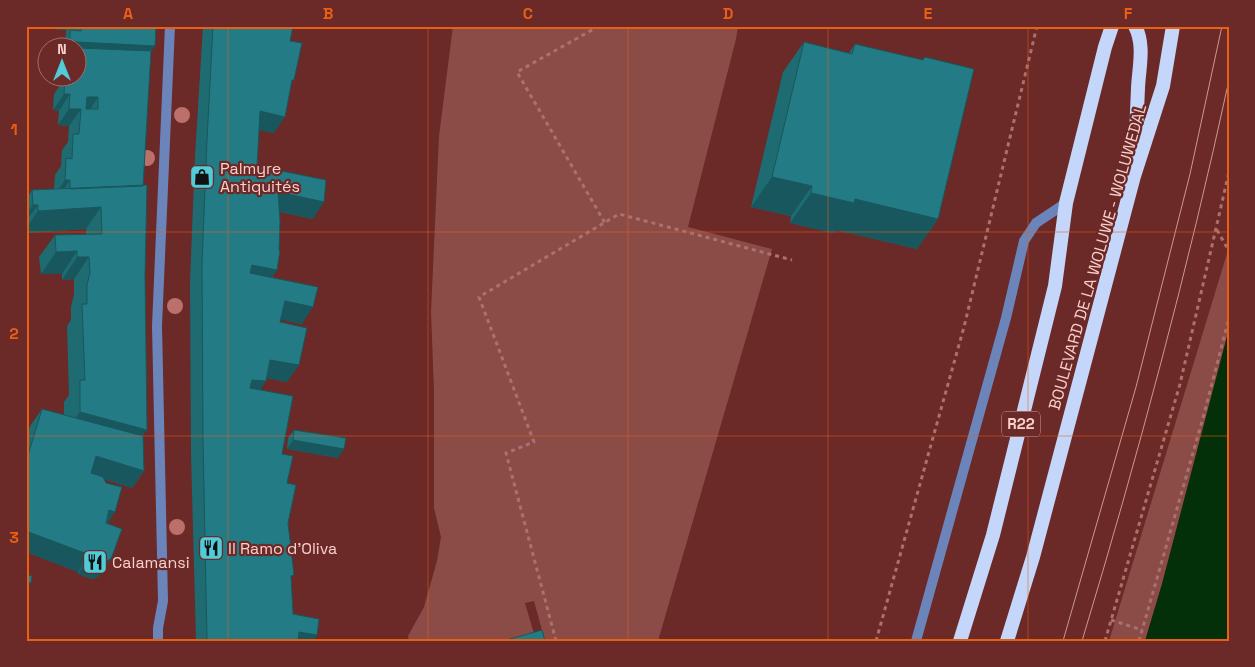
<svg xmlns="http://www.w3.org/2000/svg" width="1255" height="667" font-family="'Space Grotesk',sans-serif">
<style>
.green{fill:#8b4c48}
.water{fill:#033008}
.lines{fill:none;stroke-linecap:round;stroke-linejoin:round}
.path{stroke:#a9726f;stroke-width:3;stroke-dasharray:4 4;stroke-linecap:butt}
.minor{stroke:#6b85bb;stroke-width:10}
.trunk{stroke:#c4d6f9;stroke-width:14}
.tram{stroke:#ca9995;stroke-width:1}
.tree{fill:#bb706b}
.wall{fill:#1e6b72}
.shaded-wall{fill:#18575d}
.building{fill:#237c85;stroke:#18575d;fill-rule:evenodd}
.grid{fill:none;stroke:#e95f16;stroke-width:1;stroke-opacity:0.55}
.labels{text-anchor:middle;stroke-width:4.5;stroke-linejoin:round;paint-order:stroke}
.shield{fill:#6b2927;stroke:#ce9e9a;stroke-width:1}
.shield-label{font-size:15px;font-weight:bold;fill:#f9d0cc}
.poi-label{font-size:16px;fill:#f9d0cc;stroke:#6b2927;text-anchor:start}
.street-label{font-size:16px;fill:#f9d0cc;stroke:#6b2927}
.neatline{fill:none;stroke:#e95f16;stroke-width:2}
.grid-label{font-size:16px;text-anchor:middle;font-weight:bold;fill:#e95f16}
</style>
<rect width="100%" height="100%" fill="#6b2927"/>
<path class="green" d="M453 26H738L736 39 688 227 772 249 658 641H545L534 601 525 603 536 641H409L408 636 424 607 437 561 441 537 434 508V391L431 312 439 136Z
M1229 247V329L1162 584 1145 641H1109Z"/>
<path class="water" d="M1229 329V641H1145L1162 584Z"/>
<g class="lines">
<path class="path" d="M599 26 517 72 605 223
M1217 230 1229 251
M1111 620 1142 630
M556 641 506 453 534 442 479 297 619 214 792 260
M876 641 964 327 1037 26
M1105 641 1180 384 1229 172
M1139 641 1203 418 1229 318"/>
<path class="minor" d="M158 641V628L163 601 157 326 170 26
M916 641 1006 318 1024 241 1036 223 1066 203"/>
<path class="trunk" d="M1135 26C1145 45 1139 67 1138 88 1137 111 1136 134 1135 158
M960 641 993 535 1055 286 1066 203 1105 47 1112 26
M1007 641 1033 557 1134 176 1163 86 1173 26"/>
<path class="tram" d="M1063 641 1136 387 1190 174 1222 26
M1082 641C1138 456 1188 269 1229 80"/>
</g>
<g class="tree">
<circle cx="182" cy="115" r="8"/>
<circle cx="147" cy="158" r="8"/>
<circle cx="175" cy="306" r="8"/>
<circle cx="177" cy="527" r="8"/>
</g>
<path class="wall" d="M55 26H156L155 46 151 51 143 186 145 276 143 436 144 471 132 488 104 479 107 524 99 576 92 579 78 574V572L26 552V439L30 426 42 409 64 415V402L69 395 67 326 71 320V307L74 295V279L62 280V274H41L39 257 55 235 86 234V229L26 233V199L32 190 54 189 55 175 61 166 62 150 68 142 69 126 58 125 59 111 53 110 54 94 61 84V78H78V48H58L66 36V30H55Z
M203 26H293L290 41 291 84 274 133 259 130 257 166 313 219 280 212 277 270 272 277 302 324 280 319V322L287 382 267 378 266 381 260 390 282 454 287 483 288 523 293 614 317 635 313 641H196L191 455 190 281 195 156Z
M804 42 849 53 855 44 922 60 925 57 938 219 917 249 836 230 833 233 790 223 791 216 751 207 783 72Z
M294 430 338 458 287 449 288 438Z"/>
<path class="shaded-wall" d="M57 26H69L66 30H55Z
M70 40 155 46 140 68 78 65V48H65Z
M64 94H70L59 111 53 110Z
M87 97H98L87 114 81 109 69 126 58 125 69 109Z
M260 111 285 117 274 133 248 128Z
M772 177 812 186 791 216 751 207Z
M65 180H70L59 196H54Z
M278 192 324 202 313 219 267 209Z
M811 193 855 199 938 219 917 249 836 230 833 233 790 223Z
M33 205H38L26 221V214Z
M101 207 86 229 26 233V228L38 211Z
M77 251 62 274H41L56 252Z
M77 257H89L74 279 62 280Z
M252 265 277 270 265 287 240 281Z
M285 301 313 307 302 324 273 318Z
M270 360 299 365 287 382 259 376Z
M252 380 266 381 255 398 240 396Z
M80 412 147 430 132 452 64 434Z
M293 440 344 449 338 458 287 449Z
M96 456 144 471 132 488 84 472Z
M109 510 115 512 104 529Z
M26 531 90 555 78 572 26 552Z
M89 557 111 559 99 576 92 579 78 574Z
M26 582 31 583 26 589Z
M299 632 317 635 313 641H293Z"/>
<path class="building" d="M81 26H156L155 46 78 42 70 40V30L81 31Z
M213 26H293L290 41 302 43 294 80H292L285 117 260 111 257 166 326 180 324 202 278 192 280 221 279 251H280L277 270 252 265 250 273 318 287 313 307 285 301 280 322 307 328 299 365 270 360 266 381 252 380 250 388 293 396 282 454 293 456 287 483 296 485 288 523 294 575 291 576 293 614 319 619 317 635 299 632 298 641 207 640 203 439 202 264 207 140Z
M804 42 852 54 855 44 923 60 925 57 974 69 938 219 855 199 854 203 811 193 812 186 772 177Z
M78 48 151 51 143 186 70 189V180H65L66 158 72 159 73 134H79L81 109H69L70 94H64L65 78H78ZM87 97H98V109H86Z
M147 185 145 276 147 430 80 412V380H85L82 304H87V285L90 273 89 257H77V251L56 252 55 235 102 234 101 207 38 211V205H33L32 190Z
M42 409 143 436 144 471 96 456 91 473 103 477 106 483 122 487 115 512 109 510 106 523 122 529 111 559 104 562 89 557 90 555 26 531V462Z
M294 430 346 438 344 449 293 440Z
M26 575 32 576 31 583 26 582Z
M542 630 545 641H503Z"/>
<path class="grid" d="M228 26V641M428 26V641M628 26V641M828 26V641M1028 26V641M26 232H1229M26 436H1229"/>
<defs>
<symbol id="shop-square" viewBox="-11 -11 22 22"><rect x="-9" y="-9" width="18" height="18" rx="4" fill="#52cbd8" stroke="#6b2927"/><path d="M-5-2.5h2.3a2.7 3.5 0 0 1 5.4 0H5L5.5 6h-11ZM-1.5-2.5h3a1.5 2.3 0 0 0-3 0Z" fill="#111"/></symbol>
<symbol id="restaurant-square" viewBox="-11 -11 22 22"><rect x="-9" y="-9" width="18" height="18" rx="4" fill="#52cbd8" stroke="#6b2927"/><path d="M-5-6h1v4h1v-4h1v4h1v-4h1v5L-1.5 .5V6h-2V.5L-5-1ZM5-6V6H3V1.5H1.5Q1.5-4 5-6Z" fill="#111"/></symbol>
</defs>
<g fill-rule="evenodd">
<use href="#shop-square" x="188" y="163" width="28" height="28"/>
<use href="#restaurant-square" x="197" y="534" width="28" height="28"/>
<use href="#restaurant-square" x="81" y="548" width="28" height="28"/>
</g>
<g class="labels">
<rect class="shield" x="1002" y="411.5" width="38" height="25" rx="4"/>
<g class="shield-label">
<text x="1021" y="429">R22</text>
</g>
<g class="poi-label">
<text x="220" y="174">Palmyre<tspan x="220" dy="18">Antiquités</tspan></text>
<text x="228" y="554">Il Ramo d'Oliva</text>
<text x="112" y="568">Calamansi</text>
</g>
<g class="street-label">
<text transform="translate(1097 257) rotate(-74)" y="6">BOULEVARD DE LA WOLUWE - WOLUWEDAL</text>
</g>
</g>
<rect width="1255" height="667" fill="none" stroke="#6b2927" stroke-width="55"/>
<g transform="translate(62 62)"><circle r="24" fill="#6b2927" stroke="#a46c69"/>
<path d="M0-4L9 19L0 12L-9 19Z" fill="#52cbd8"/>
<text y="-8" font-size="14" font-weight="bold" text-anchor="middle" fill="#f9d0cc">N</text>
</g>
<rect x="28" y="28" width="1200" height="612" class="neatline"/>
<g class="grid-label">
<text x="128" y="19">A</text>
<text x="328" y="19">B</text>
<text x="528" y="19">C</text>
<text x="728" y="19">D</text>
<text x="928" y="19">E</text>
<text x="1128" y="19">F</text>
<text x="14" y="135">1</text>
<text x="14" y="339">2</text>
<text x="14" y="543">3</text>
</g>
</svg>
